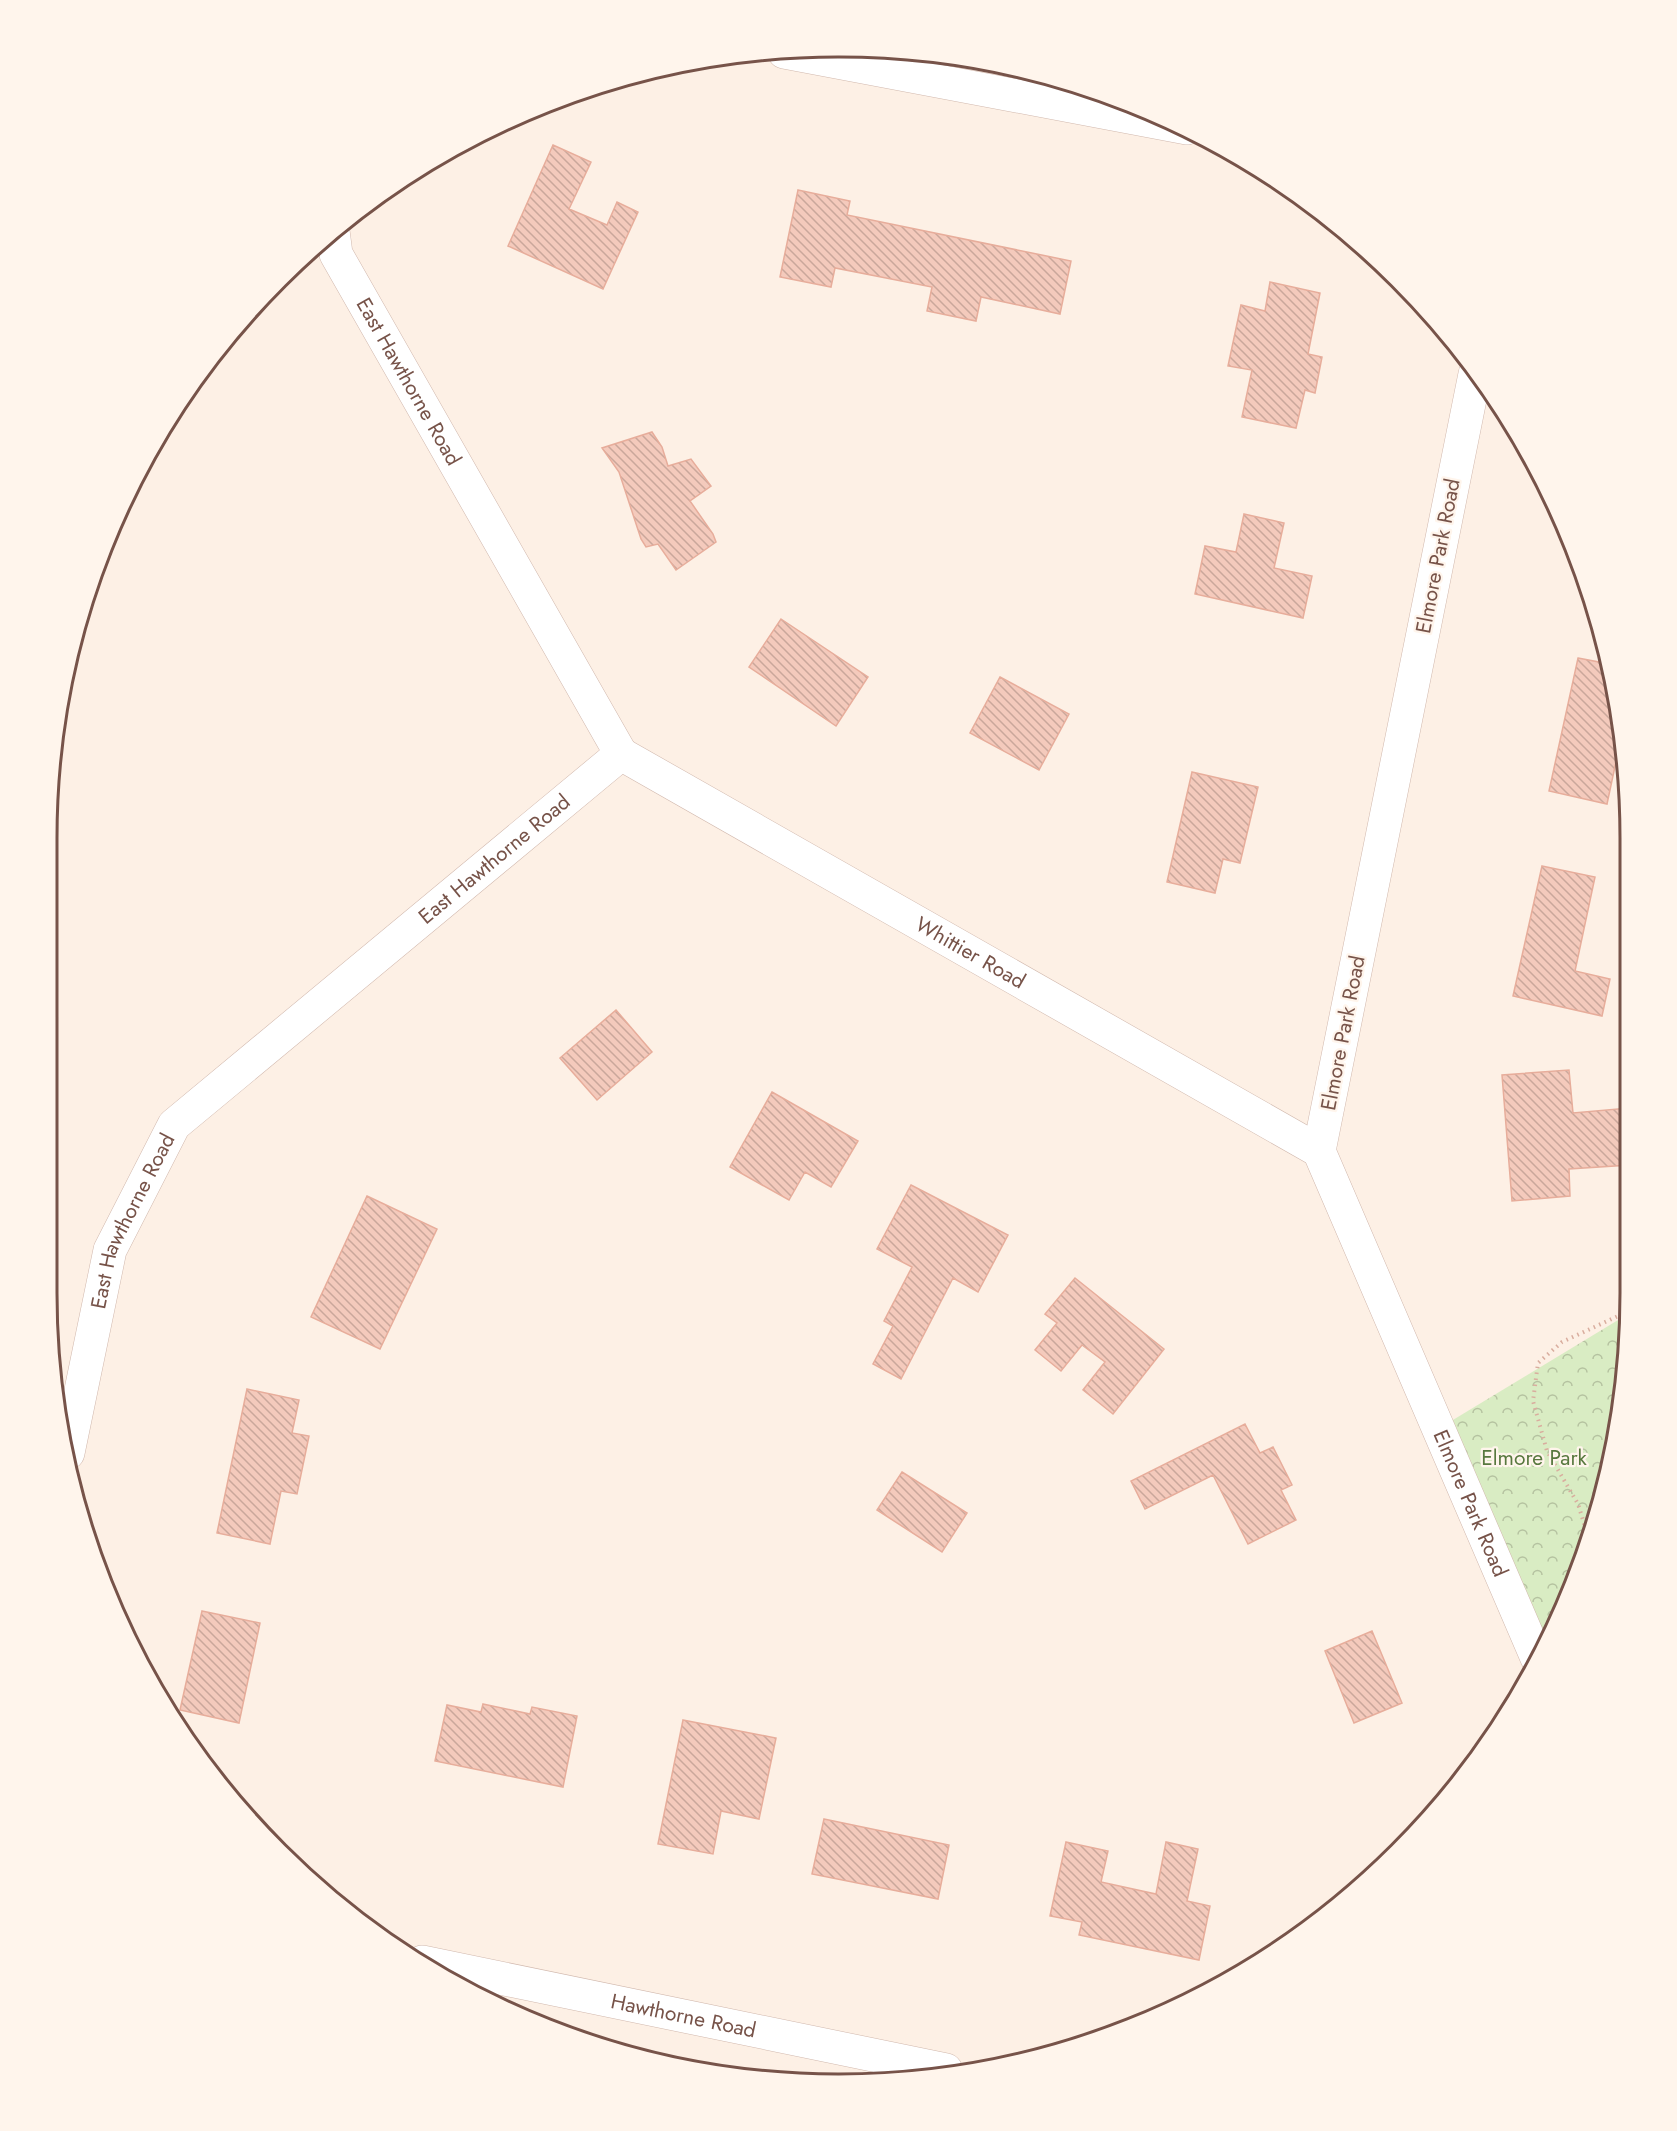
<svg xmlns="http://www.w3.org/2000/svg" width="1677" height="2131" font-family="Jost,sans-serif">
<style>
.forest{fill:url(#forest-crowns)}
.building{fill:url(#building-back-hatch);stroke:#e7ad9b;stroke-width:1.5}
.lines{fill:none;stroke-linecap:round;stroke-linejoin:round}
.minor-casing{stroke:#d1b8ad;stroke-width:34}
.tertiary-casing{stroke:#d1b8ad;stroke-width:34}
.path{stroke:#d9ad9e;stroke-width:4;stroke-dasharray:1.5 4.5;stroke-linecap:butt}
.minor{stroke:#fff;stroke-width:33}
.tertiary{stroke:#fff;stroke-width:33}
.labels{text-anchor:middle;stroke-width:4.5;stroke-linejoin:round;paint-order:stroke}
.street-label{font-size:21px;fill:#775349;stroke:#fff5ec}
.park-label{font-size:21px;fill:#58783e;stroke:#fff5ec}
.rim{fill:none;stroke:#775349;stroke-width:3}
</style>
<defs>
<pattern id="forest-crowns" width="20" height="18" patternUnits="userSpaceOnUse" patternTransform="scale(1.5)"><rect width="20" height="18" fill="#d9ecc3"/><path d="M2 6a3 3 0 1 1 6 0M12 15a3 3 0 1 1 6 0" fill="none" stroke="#b5c2a0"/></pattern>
<pattern id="building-back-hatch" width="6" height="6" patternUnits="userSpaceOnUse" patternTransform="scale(1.5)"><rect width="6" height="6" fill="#f4cabc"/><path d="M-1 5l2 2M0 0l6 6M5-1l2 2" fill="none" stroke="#caa79b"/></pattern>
</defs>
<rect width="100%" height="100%" fill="#fdf0e5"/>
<path class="forest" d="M1628 1314 1615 1447 1570 1596 1537 1658 1438 1429Z"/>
<path class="building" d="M553 145 591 162 569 209 607 225 617 202 638 212 603 289 508 246Z
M798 190 850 201 847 215 1071 261 1060 314 981 297 976 321 927 311 932 287 835 268 831 287 780 277Z
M1270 282 1320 293 1308 354 1322 357 1315 393 1305 390 1296 428 1242 417 1252 370 1228 366 1241 305 1265 311Z
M652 432 662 447 668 466 691 459 711 486 690 501 713 534 716 542 676 570 658 544 646 547 641 539 619 472 602 448Z
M1244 514 1284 523 1274 568 1312 576 1303 618 1195 594 1205 546 1236 552Z
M781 619 868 677 836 726 749 667Z
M1578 658 1604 663 1620 743 1607 804 1549 791Z
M1000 677 1069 714 1039 770 970 733Z
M1192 772 1258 787 1240 863 1223 859 1215 893 1167 882Z
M1542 866 1595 877 1575 971 1610 979 1602 1016 1513 996Z
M616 1010 652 1052 597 1100 560 1058Z
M1569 1070 1573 1113 1629 1108 1630 1165 1569 1169 1570 1196 1512 1201 1502 1075Z
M772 1092 858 1141 831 1187 805 1172 789 1200 730 1167Z
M911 1185 1008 1235 978 1292 953 1278 901 1379 873 1364 893 1326 884 1321 912 1267 877 1249Z
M367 1196 437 1229 380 1349 311 1317Z
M1075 1278 1164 1349 1113 1414 1083 1390 1105 1362 1082 1345 1061 1371 1035 1350 1057 1323 1045 1314Z
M247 1389 299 1400 292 1433 309 1436 297 1494 281 1491 270 1544 217 1533Z
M1245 1424 1260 1453 1273 1447 1292 1485 1281 1490 1296 1520 1248 1544 1213 1475 1145 1509 1131 1481Z
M902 1472 967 1513 942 1552 877 1510Z
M202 1611 260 1623 239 1723 180 1710Z
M1372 1631 1402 1703 1354 1723 1325 1651Z
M483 1704 530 1714 532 1707 577 1716 563 1787 435 1761 447 1705 481 1712Z
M683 1720 776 1738 759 1819 721 1811 713 1854 658 1844Z
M824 1819 949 1845 938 1899 812 1874Z
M1066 1842 1108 1851 1101 1882 1156 1894 1166 1842 1198 1849 1187 1901 1210 1906 1199 1960 1079 1935 1082 1922 1050 1916Z"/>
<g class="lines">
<defs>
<g id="minor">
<path d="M784 52 1187 128"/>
<path id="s1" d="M333 231 336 254 621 754"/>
<path id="s2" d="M621 754 1319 1151"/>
<path id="s3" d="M68 1453 110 1250 174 1125 621 754"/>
<path id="s4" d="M422 1962 946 2070"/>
</g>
<g id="tertiary">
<path id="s5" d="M1475 374 1319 1151 1537 1658"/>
</g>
</defs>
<use href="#minor" class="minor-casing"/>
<use href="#tertiary" class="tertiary-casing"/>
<path class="path" d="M1588 1536 1578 1504 1547 1451 1533 1401 1538 1363 1562 1342 1629 1311"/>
<use href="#minor" class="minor"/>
<use href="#tertiary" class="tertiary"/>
</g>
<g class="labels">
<g class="street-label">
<text dy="7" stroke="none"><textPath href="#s1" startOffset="170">East Hawthorne Road</textPath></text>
<text transform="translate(1438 556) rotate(-79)" y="7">Elmore Park Road</text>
<text dy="7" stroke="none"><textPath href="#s3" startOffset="764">East Hawthorne Road</textPath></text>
<text dy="7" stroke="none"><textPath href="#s2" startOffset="402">Whittier Road</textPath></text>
<text transform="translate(1343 1033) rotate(-79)" y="7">Elmore Park Road</text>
<text dy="7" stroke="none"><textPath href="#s3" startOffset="242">East Hawthorne Road</textPath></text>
<text dy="7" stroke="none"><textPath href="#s5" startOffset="1176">Elmore Park Road</textPath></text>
<text dy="7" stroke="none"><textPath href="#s4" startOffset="267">Hawthorne Road</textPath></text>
</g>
<g class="park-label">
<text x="1534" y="1465">Elmore Park</text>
</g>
</g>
<path d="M0 0H1677V2131H0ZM838 57H839A781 781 0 0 1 1620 838V1293A781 781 0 0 1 839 2074H838A781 781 0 0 1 57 1293V838A781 781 0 0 1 838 57Z" fill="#fff5ec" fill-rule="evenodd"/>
<path class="rim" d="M838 57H839A781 781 0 0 1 1620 838V1293A781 781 0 0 1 839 2074H838A781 781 0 0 1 57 1293V838A781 781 0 0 1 838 57Z"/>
</svg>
